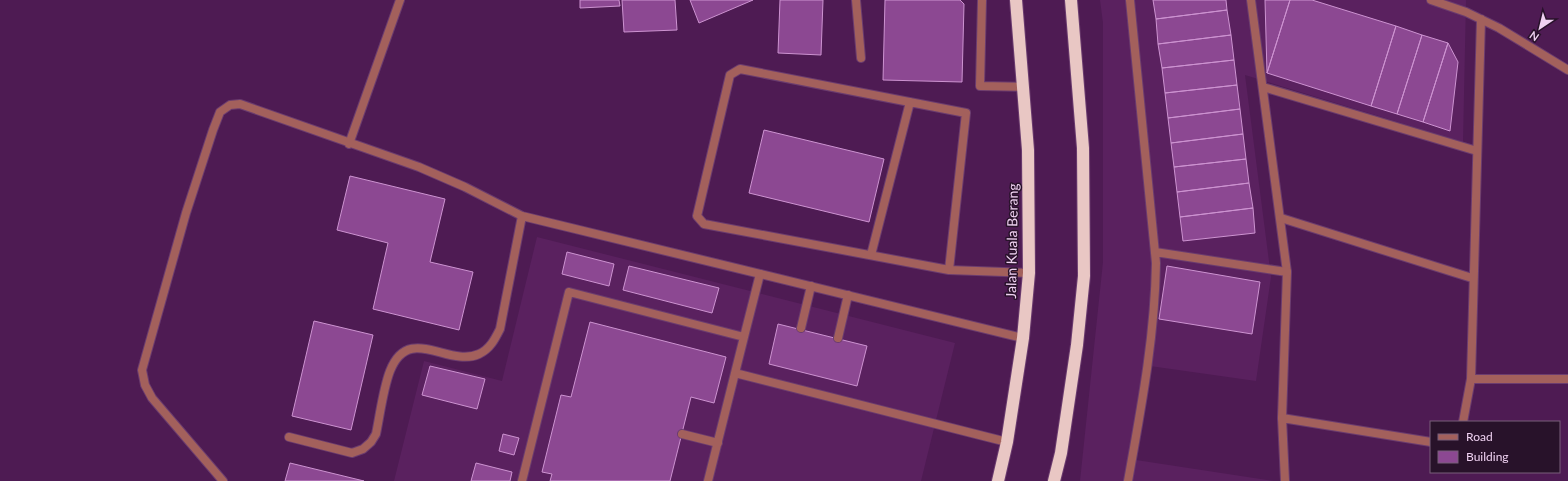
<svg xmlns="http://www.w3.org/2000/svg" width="1568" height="481" font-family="Lato,sans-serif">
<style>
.built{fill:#5a215f}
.building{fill:#8c4892;stroke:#cd93d1}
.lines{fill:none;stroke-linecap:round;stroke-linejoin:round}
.lane-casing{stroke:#6b3c6f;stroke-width:10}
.street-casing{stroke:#6b3c6f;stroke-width:10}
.highway-casing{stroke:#6b3c6f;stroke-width:14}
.lane{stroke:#a3605c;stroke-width:8}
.street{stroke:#a3605c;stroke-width:8}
.highway{stroke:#e9c7c4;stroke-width:12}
.labels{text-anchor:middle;stroke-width:3;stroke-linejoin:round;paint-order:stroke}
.street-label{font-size:14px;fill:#efd1f1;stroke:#28122a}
</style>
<rect width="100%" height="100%" fill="#4e1b53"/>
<path class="built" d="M1100 0H1466L1463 142 1245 75 1271 277 1256 381 1150 366 1136 460 1274 481H1080L1103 262V23Z
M537 237 955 343 921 481H394L424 361 502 381Z"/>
<path class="building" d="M580 0H619L620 6 580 8Z
M622 0H675L677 30 624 32Z
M690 0H753L699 23Z
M780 0H823L821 55 778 53Z
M885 0H960L964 4 962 82 883 80Z
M1153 0H1226L1227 10 1156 19Z
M1265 0H1290L1267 73Z
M1290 0H1312L1396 26 1371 106 1267 73Z
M1227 10 1231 35 1158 44 1156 19Z
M1396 26 1422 35 1397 114 1371 106Z
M1231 35 1234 60 1162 68 1158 44Z
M1422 35 1448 43 1423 122 1397 114Z
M1448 43 1458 62 1450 131 1423 122Z
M1234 60 1237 85 1165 93 1162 68Z
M1237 85 1240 109 1168 118 1165 93Z
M1240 109 1243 134 1171 143 1168 118Z
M764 130 884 159 869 222 749 193Z
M1243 134 1246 159 1174 167 1171 143Z
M1246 159 1249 183 1177 192 1174 167Z
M350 176 445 199 430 262 473 272 459 330 373 309 388 243 337 230Z
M1249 183 1253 208 1180 217 1177 192Z
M1253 208 1255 233 1183 241 1180 217Z
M567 252 614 264 609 286 562 274Z
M629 266 719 288 712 313 623 290Z
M1167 266 1260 282 1252 334 1159 319Z
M314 321 373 335 351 430 292 416Z
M590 322 726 357 714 403 691 397 670 481H550L552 474 542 472 561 395 571 397Z
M778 324 867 346 857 386 769 364Z
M430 366 485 379 477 409 422 395Z
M503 434 519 438 514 455 499 451Z
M290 463 364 481H285Z
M476 463 512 472 510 481H471Z"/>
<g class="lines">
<defs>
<path id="lane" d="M856 0 861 58
M982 0 980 86 1024 87
M1251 0 1287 272 1282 418
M1263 87 1477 151
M871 255 910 102
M949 270 966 113 740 69 730 75 697 216 704 224 949 270 1029 273
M801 328 811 286
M744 337 760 274
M838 338 848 295
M735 373 1007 442
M682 434 718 443
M522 481 569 292 744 337 708 481"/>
<path id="street" d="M1431 0 1466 12 1499 28 1568 70
M349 144 400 0
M1281 218 1472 278
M1155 252 1287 272
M1471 379H1568
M1463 422 1471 379 1481 19
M289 437 352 453 363 449 371 442 376 434C380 415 383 389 390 371 409 323 448 368 479 354 490 349 495 339 500 329L522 216
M223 481 152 398 145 385 142 370 186 213 213 130 220 112 230 105 240 104 419 167 465 187 522 216 1023 338
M1128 481C1141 409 1155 336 1156 263L1130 0
M1285 481 1282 418 1431 442"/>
<path id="highway" d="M998 481 1007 442 1023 338 1029 273 1028 150 1016 0
M1054 481 1061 453 1077 345 1084 276 1083 148 1071 0"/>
</defs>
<use href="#lane" class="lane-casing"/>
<use href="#street" class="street-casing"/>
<use href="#highway" class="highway-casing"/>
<use href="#lane" class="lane"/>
<use href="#street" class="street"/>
<use href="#highway" class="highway"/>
</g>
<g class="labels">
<g class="street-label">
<text transform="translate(1012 241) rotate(-89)" y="5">Jalan Kuala Berang</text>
</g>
</g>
<rect x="1430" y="421" width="130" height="52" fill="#28122a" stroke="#785e7a"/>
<rect x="1438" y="434" width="20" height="6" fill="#a3605c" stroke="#785e7a"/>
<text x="1466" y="441" font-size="12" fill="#efd1f1">Road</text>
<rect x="1438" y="451" width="20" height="12" fill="#8c4892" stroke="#785e7a"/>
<text x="1466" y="461" font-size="12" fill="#efd1f1">Building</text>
<g transform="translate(1540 28) rotate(215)" stroke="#28122a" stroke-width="3" paint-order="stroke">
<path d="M0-3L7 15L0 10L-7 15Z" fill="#efd1f1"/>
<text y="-6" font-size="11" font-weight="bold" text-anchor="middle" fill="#efd1f1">N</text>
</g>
</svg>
